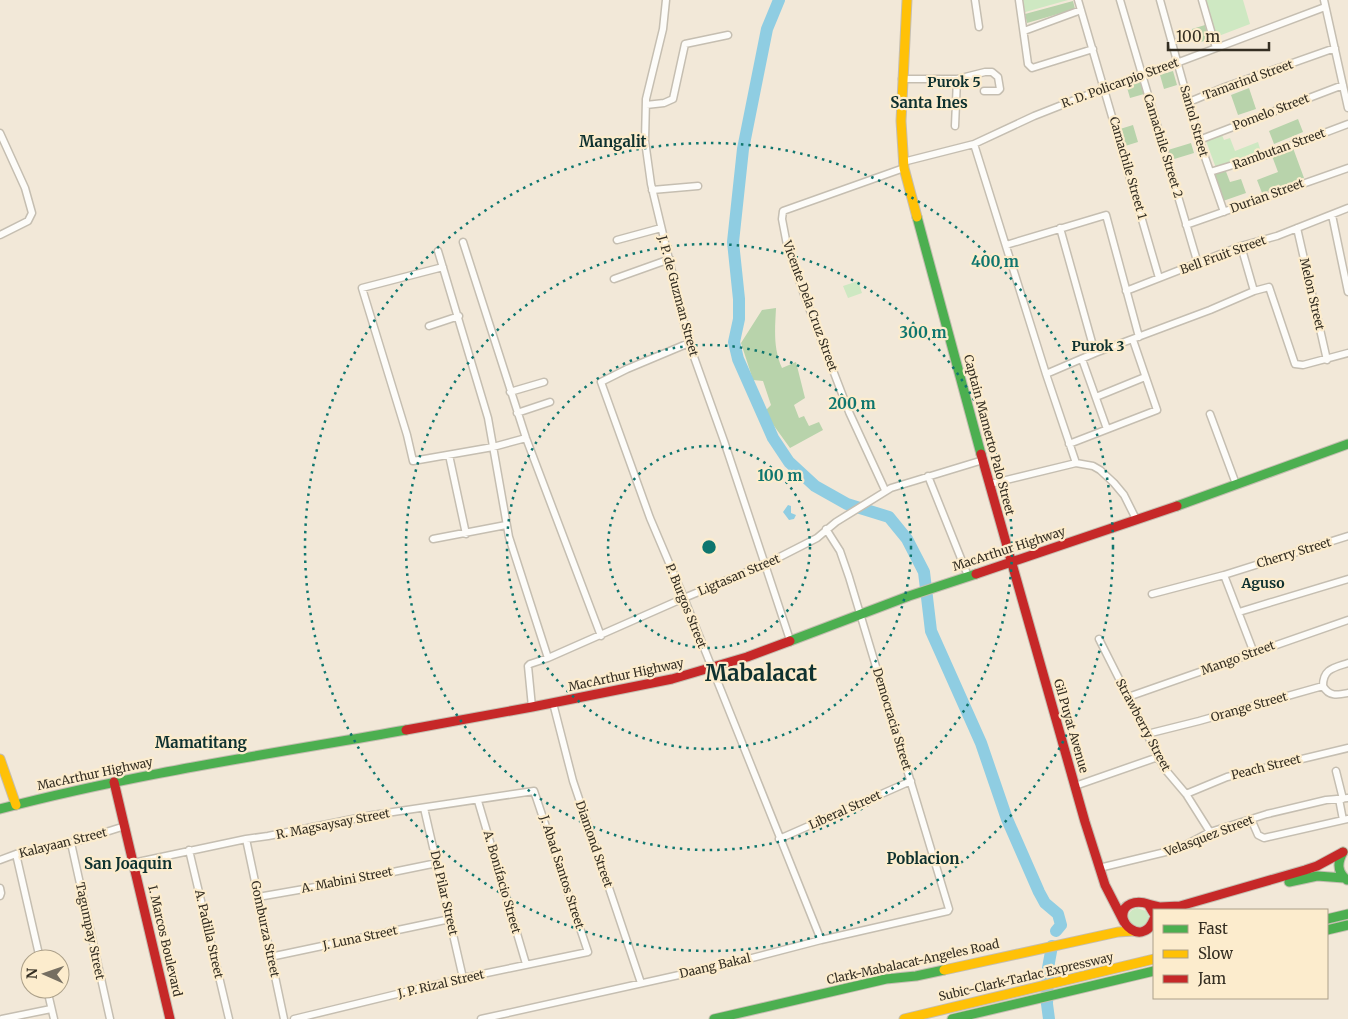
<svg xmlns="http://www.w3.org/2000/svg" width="1348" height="1019" font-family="Merriweather,serif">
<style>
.green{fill:#cee8c2}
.forest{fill:#b8d3ab}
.water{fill:#8fcde2}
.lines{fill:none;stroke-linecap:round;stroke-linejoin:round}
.river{stroke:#8fcde2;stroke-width:12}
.street-casing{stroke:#c5beb1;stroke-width:9}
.fast-casing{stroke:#c5beb1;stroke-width:11}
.slow-casing{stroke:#c5beb1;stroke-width:11}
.jam-casing{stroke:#c5beb1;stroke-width:11}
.street{stroke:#fdfcf9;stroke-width:6}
.fast{stroke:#4caf50;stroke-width:9}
.slow{stroke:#ffc107;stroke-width:9}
.jam{stroke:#c62828;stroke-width:9}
.ring{fill:none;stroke:#0f766e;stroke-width:2.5;stroke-dasharray:2.5 5}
.labels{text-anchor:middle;stroke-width:4.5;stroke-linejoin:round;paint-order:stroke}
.street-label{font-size:12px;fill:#342e22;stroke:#fceccd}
.neighbourhood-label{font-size:14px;font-weight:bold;fill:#0e312f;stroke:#fceccd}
.quarter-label{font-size:15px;font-weight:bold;fill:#0e312f;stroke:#fceccd}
.town-label{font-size:22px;font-weight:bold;fill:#0e312f;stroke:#fceccd}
.centre{fill:#0f766e;stroke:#fceccd;stroke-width:2.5}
.ring-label{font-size:15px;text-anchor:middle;font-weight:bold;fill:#0f766e;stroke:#fceccd;stroke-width:4.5;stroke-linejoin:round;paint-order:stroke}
</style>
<rect width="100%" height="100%" fill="#f2e8d8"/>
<path class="green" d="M1020 0H1068L1022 13Z
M1205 0H1243L1250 24 1216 37Z
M1222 135 1224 140 1230 138 1235 151 1258 142 1261 152 1216 168 1206 141Z
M858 281 862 293 848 298 843 286Z
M1137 908 1146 911 1149 917 1148 924 1139 930 1127 922C1128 915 1129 910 1137 908Z"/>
<path class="forest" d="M1073 1 1075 9 1027 23 1025 14Z
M1205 25 1209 40 1196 43 1192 29Z
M1173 71 1177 85 1164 89 1160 75Z
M1140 80 1144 94 1130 98 1126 84Z
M1249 88 1256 109 1238 115 1231 95Z
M1298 119 1303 132 1274 144 1269 131Z
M1133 125 1138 142 1125 146 1120 129Z
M1191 143 1194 153 1171 160 1168 150Z
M1293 148 1304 178 1262 193 1257 180 1278 172 1272 156Z
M1225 169 1230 182 1241 179 1246 193 1223 201 1213 173Z
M776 308C775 329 773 348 782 368L796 362 805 398 794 405 799 418 804 416 809 426 819 422 823 430 790 448 764 412 771 405 763 381 753 380 741 343 762 310Z"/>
<path class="water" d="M788 505 791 506V513L796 515 794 519 789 520 783 512Z"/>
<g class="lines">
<path class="river" d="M779 0 767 29 743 149 733 242 739 299V319L734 342 738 359 773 438 789 462 815 486 847 504 889 517 907 539 924 572 931 631 981 743 1007 819 1039 892 1045 903 1058 914 1061 925 1056 931
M1049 1019 1047 1004 1048 968 1052 946"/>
<defs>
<path id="street" d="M666 0 663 29 646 99 645 141 651 184 689 343 724 441 790 640
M975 0 979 27
M1019 0 1028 64 1032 68 1093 49
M1078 0 1159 278
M1120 0 1198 264
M1160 0 1199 140 1224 212
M1202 0 1216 48
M1324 0 1348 108
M1024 31 1081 10
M902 79H957L985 72H992L998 77 1000 89 998 91H984
M1189 102 1225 87 1335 48
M646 105 664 103 673 99 685 44 728 35
M955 126 957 79
M0 133 25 188 32 213 28 221 0 235
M1199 140 1343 85
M974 144 1046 374 1076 463
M903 162 974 144 1034 116 1105 88 1142 76 1325 7
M1210 172 1266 155 1348 124
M652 190 698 186
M1332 215 1348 292
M1186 225 1348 168
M1060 228 1095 353
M1297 228 1327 360
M617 240 661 228
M463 242 526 438 601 636
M1006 245 1106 215 1139 337
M1241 246 1254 291
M438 251 488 418 509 537 548 658
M443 267 362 288 407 435 413 461 493 447 526 438
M614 279 670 259
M1126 291 1241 246 1277 236 1348 208
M429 326 459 316
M689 343 627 369 601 382 650 518 684 598 821 940
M1082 359 1107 429
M1046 374 1095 353 1210 310 1254 291 1269 287 1295 364 1303 365 1348 353
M510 392 544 382
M1096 397 1145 377
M517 413 550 402
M1210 414 1236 484
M1069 444 1157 410 1133 340
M449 455 466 534
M928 476 968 576
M990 484 1076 463 1093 466 1100 470 1114 483 1124 495 1136 519
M885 490 849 412 806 300 787 245 782 219 783 211 904 168
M433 539 506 525
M1224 575 1254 653
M1152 594 1224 575 1348 536
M1239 612 1348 579
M1099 639 1164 768 1186 794 1210 832
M1323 686C1323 669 1333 668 1348 663
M1323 686C1329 697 1338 695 1348 693
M1128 697 1348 620
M553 703 573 781 641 983
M532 707 528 666 530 664 548 658 684 598 766 564 817 538 836 522 891 488 983 460
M1147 734 1199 721 1323 686
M1336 771 1343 799
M1075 786 1158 757
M1186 794 1227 777 1348 748
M1339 799 1343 820
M478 801 526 964
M424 808 463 978
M1251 819 1258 835 1264 838 1348 819
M246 839 284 1019
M779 839 911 781
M71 843 110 1019
M189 850 229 1019
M16 854 40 959
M0 860 16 854 71 843 125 826
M133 863 246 839 268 836 373 815 534 791 588 952 463 978 294 1019
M1099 868 1178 849 1210 832 1267 814 1326 800 1348 798
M0 888 1 893 0 896
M258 897 344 882 437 863
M270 957 450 919
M47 989 54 1019
M2 1019 51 1009
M481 1019 733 963 821 940 948 911 949 909 849 577 840 551 826 529"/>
<path id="fast" d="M917 217 981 454
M1177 506 1348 444
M790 641 909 596 976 574
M0 809C133 774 270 754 406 730
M1343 852C1337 863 1337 872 1347 880
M1289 882 1317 876 1344 878
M1327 919 1348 914
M1327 930 1348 925
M714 1019 886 979 916 976 944 970
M952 1019 1154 971"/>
<path id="slow" d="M907 0 901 121 904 168 917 217
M0 759 16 805
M944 970 1118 932 1133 931
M904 1019 1154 959"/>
<path id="jam" d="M981 454 1085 822 1105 885 1124 922
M976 574 1177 506
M406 730 532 707 672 679 747 657 790 641
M114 782 170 1019
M1148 904 1160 907 1180 906 1305 870 1317 866 1343 852
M1154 914 1148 904C1137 900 1121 903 1123 918 1125 927 1136 935 1144 931 1150 929 1152 924 1154 919"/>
</defs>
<use href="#street" class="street-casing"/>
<use href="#fast" class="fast-casing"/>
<use href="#slow" class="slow-casing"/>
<use href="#jam" class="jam-casing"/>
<use href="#street" class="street"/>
<use href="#fast" class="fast"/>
<use href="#slow" class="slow"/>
<use href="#jam" class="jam"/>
</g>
<g class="ring">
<circle cx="709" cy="547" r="101"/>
<circle cx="709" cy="547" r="202"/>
<circle cx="709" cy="547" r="303"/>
<circle cx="709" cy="547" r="404"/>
</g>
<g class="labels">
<g class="street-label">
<text transform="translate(1248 80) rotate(-20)" y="4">Tamarind Street</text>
<text transform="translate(1120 83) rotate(-20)" y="4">R. D. Policarpio Street</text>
<text transform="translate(1271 112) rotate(-21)" y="4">Pomelo Street</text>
<text transform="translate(1194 121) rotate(74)" y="4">Santol Street</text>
<text transform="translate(1163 146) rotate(73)" y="4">Camachile Street 2</text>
<text transform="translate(1279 149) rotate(-20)" y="4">Rambutan Street</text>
<text transform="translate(1128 168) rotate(74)" y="4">Camachile Street 1</text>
<text transform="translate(1267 196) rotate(-20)" y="4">Durian Street</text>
<text transform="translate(1223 255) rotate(-20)" y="4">Bell Fruit Street</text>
<text transform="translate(1312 294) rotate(77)" y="4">Melon Street</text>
<text transform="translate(678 296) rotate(75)" y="4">J. P. de Guzman Street</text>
<text transform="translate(810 306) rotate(70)" y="4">Vicente Dela Cruz Street</text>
<text transform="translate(989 435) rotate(75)" y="4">Captain Mamerto Palo Street</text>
<text transform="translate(1009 549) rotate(-18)" y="4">MacArthur Highway</text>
<text transform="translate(1294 553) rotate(-17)" y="4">Cherry Street</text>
<text transform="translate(739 575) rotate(-23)" y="4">Ligtasan Street</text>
<text transform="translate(686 606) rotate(68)" y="4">P. Burgos Street</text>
<text transform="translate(1238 658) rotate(-20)" y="4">Mango Street</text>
<text transform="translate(626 675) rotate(-12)" y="4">MacArthur Highway</text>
<text transform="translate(1249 707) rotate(-16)" y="4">Orange Street</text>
<text transform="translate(892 719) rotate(73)" y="4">Democracia Street</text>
<text transform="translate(1143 725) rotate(62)" y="4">Strawberry Street</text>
<text transform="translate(1071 726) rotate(74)" y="4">Gil Puyat Avenue</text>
<text transform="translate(1266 767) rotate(-14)" y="4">Peach Street</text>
<text transform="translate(95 774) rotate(-12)" y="4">MacArthur Highway</text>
<text transform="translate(845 810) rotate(-24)" y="4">Liberal Street</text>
<text transform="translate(333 824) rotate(-11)" y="4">R. Magsaysay Street</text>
<text transform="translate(1209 836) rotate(-21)" y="4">Velasquez Street</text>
<text transform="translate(63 843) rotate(-14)" y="4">Kalayaan Street</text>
<text transform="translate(594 844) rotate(71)" y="4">Diamond Street</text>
<text transform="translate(562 872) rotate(72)" y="4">J. Abad Santos Street</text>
<text transform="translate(347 880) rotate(-11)" y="4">A. Mabini Street</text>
<text transform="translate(502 882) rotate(74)" y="4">A. Bonifacio Street</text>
<text transform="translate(444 893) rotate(77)" y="4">Del Pilar Street</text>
<text transform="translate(265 929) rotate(78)" y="4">Gomburza Street</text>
<text transform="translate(90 931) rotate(78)" y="4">Tagumpay Street</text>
<text transform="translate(209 934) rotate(77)" y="4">A. Padilla Street</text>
<text transform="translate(360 938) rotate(-12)" y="4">J. Luna Street</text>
<text transform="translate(165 941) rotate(77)" y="4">I. Marcos Boulevard</text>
<text transform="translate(913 962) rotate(-12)" y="4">Clark-Mabalacat-Angeles Road</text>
<text transform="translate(715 966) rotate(-13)" y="4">Daang Bakal</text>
<text transform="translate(1026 977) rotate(-13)" y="4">Subic-Clark-Tarlac Expressway</text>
<text transform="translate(441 984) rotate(-13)" y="4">J. P. Rizal Street</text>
</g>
<g class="neighbourhood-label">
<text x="954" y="87">Purok 5</text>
<text x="1098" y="351">Purok 3</text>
<text x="1263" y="588">Aguso</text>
</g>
<g class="quarter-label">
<text x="929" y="108">Santa Ines</text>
<text x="613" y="147">Mangalit</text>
<text x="201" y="748">Mamatitang</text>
<text x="923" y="864">Poblacion</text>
<text x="128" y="869">San Joaquin</text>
</g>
<g class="town-label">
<text x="761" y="681">Mabalacat</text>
</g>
</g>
<circle cx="709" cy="547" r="8" class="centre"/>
<g class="ring-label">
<text x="995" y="267">400 m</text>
<text x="923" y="338">300 m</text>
<text x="852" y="409">200 m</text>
<text x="780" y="481">100 m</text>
</g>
<rect x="1153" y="909" width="175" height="90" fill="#fceccd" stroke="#aca089"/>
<rect x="1163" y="925" width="25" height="8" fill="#4caf50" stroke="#aca089"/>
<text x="1198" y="934" font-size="15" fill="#342e22">Fast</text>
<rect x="1163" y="950" width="25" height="8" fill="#ffc107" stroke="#aca089"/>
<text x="1198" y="959" font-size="15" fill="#342e22">Slow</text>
<rect x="1163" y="975" width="25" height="8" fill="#c62828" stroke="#aca089"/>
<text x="1198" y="984" font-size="15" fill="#342e22">Jam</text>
<g transform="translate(45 974) rotate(272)"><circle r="24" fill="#fceccd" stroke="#aca089"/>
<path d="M0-4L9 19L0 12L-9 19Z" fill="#766f62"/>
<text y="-8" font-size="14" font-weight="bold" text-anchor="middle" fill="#342e22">N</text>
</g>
<path d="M1168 42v8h101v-8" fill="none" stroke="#342e22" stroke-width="2.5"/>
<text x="1176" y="42" font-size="15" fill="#342e22" stroke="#fceccd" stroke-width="4" paint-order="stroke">100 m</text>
</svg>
